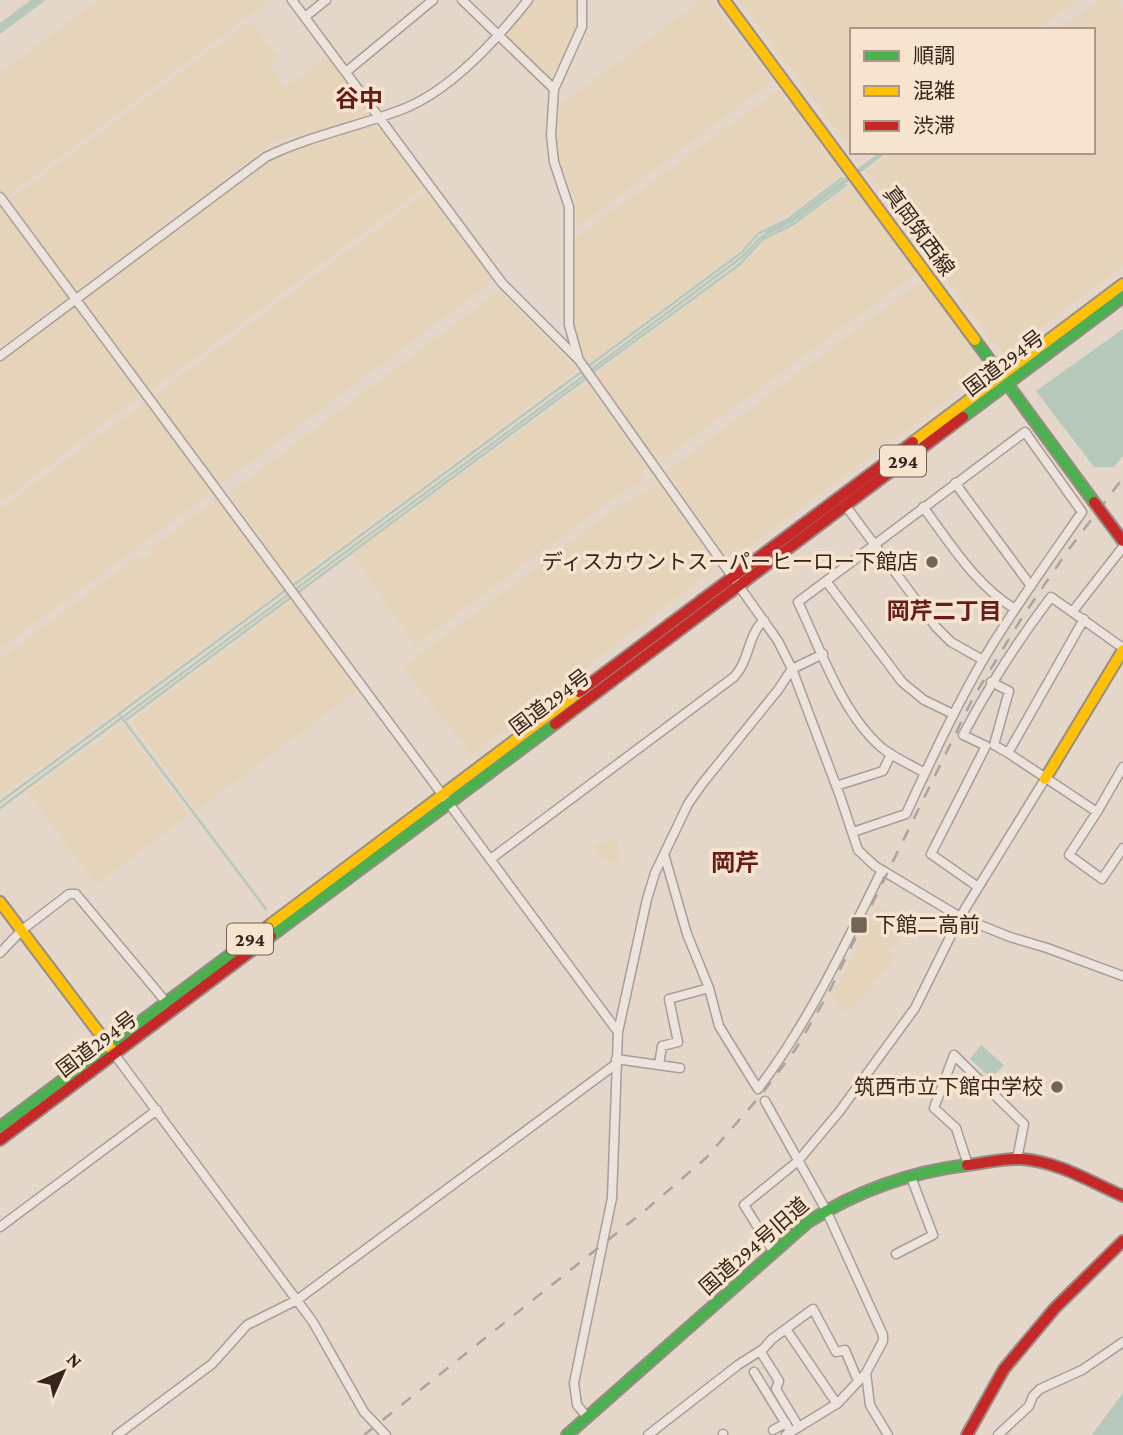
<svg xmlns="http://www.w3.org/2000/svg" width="1123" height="1435" font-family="'Crimson Pro','Noto Sans JP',serif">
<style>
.farmland{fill:#e5d4ba}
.water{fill:#b6c8b9}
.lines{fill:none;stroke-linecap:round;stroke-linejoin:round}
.stream{stroke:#b6c8b9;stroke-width:2.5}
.street-casing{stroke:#a99d94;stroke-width:11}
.fast-casing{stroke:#988c84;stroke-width:14}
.slow-casing{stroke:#988c84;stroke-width:14}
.jam-casing{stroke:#988c84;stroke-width:14}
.street{stroke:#ece4dc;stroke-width:8}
.fast{stroke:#4caf50;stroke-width:10}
.slow{stroke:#ffc107;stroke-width:10}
.jam{stroke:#c62828;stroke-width:10}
.rail{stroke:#aba39c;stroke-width:2.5;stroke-dasharray:12 12;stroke-linecap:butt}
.jam-bridge-casing{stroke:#988c84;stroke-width:14;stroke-linecap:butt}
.jam-bridge{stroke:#c62828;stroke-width:10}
.poi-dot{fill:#746359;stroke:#f6e4cf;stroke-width:2.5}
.labels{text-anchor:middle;stroke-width:7;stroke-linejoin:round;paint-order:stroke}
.shield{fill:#f6e4cf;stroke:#705e52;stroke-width:2}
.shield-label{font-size:19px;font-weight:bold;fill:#37241c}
.street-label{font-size:21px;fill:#37241c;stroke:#f6e4cf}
.poi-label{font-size:21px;fill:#37241c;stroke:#f6e4cf;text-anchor:end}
.neighbourhood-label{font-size:23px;font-weight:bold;fill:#651c1a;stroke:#f6e4cf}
.quarter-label{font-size:24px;font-weight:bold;fill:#651c1a;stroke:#f6e4cf}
</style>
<rect width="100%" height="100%" fill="#e4d7ca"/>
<path class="farmland" d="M98 0H270L5 198 0 191V73Z
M533 0H577L576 29 550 80 506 35Z
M702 0H711L772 81 575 229 576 201 557 156 556 134 561 104Z
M739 0H1077L1037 30H852V150Z
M1099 0H1117L1123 9V266L1007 353 1002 354 867 171 892 152H1093V30H1058Z
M250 21 278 56 269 63 285 87 327 57 370 114 273 143 76 291 8 201Z
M779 89 844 173 784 217 760 229 738 252 589 363 580 347 574 330V239Z
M378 122 425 187 150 391 82 299 277 155Z
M852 184 917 273 658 463 596 374 750 258 765 240 796 226Z
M427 192 493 281 220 485 154 396Z
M0 207 68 297 0 347Z
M923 280 981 363 978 377 729 562 666 471Z
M500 290 578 370 292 582 229 493Z
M74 307 140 396 0 502V362Z
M587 383 646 467 640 475 645 480 621 493 415 645 352 554Z
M145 402 209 487 208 495 0 649V509Z
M658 483 717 567 471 755 403 667 619 506Z
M215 500 220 501 285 588 0 796V659L137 557 145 558 152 552 150 548Z
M293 601 359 689 196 811 132 721Z
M122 725 189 815 96 885 27 792Z
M617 838 621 863 601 860 595 845Z
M877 906 910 926 889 951 895 958 872 984 874 987 846 1012 832 997Z"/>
<path class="water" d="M31 0H46L0 34V23Z
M880 152H888L792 223 767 235 764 232 789 220Z
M1123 329V456L1114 467H1094L1036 391Z
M981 1045 1004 1065 991 1078 970 1059Z
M1123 1393V1435H1092L1096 1429Z"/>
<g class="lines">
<path class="stream" d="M590 365 741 253 759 233 787 220 842 178
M592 369 742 257 760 238 769 232
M594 371 740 264 763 239 792 225 846 185
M611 412 655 475
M661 483 721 568
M295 584 580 373
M300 591 585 379
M120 713 286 590
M127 719 290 598
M0 802 119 714 266 909
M0 808 585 375"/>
<defs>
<path id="street" d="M292 0 502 283 579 360 778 641 792 669 840 796 858 850 875 866 960 917 1010 937 1047 948 1123 976
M462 0 554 89
M305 17 326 0
M346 72 433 0
M0 197 618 1032
M0 356 266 157C311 135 362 126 408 107 454 87 498 38 528 0
M578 357 569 325V207L554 162 551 135 554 89 582 27V0
M955 483 1031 586
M845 505 936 627 951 642 983 660
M923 507C951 544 975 585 1015 609
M826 581 902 682 924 700 953 714
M1073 611 1123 547
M1084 619 1008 753 1097 812 1069 855 1102 879 1123 848
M991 682 1009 691 994 745 1008 753
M836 786 883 771 891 754
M1097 812 1123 767
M853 832 906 814C930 762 954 710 983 660 1013 609 1048 561 1082 512L1025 432 798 602C820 648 842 714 882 748 895 758 911 765 925 773
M664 854 687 934 709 988 719 1026 758 1089C809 1022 845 945 882 870
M492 858 734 677C750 660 747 636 764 620
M978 887 931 854 986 746 963 735C990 684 1016 643 1051 597L1123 648
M0 953 22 930 69 894H76L166 1002
M115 1055 313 1322 364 1412 386 1435
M616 1059 680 1068
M659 1065 662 1046 678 1042 669 999 709 988
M765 1101 826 1210 883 1335V1341L866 1373 838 1403 786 1435
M968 1165 956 1128 934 1108 954 1055 1024 1124 1017 1159
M0 1227 157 1110
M774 1253 744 1205 798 1161 839 1112 915 1008 960 917 1045 779
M896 1254 933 1235 911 1177
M786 1329 837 1404
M760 1351 779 1381 776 1389 799 1427
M754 1372 791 1432
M866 1373 870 1405 888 1435
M587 1417 577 1405 574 1383 612 1198 618 1032 647 899 655 873 688 804 702 784 778 690 792 669 823 654
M773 1430 786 1423
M723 1434V1435
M117 1435 212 1364 247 1325 297 1300 616 1064
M648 1435 738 1365 763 1349 772 1339 813 1309 836 1352 845 1350 858 1381
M998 1435 1029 1406 1033 1396 1040 1389 1082 1370 1123 1342"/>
<path id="fast" d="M975 340 1094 502
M963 417 1123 297
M271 936 555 724
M0 1127 271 924
M567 1435 808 1222C857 1191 910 1172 967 1165"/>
<path id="slow" d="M724 0 975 340
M913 442 1123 284
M1045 779 1123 650
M0 902 112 1050
M271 924 579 692"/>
<path id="jam" d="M1105 517 1123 541
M579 692 913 442
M555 724 963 417
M0 1140 271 936
M967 1165C985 1163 1003 1158 1021 1159 1057 1161 1091 1182 1123 1196
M967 1435 1004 1369 1055 1308 1123 1241"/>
</defs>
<use href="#street" class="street-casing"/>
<use href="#fast" class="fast-casing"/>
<use href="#slow" class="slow-casing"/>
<use href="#jam" class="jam-casing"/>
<use href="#street" class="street"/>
<use href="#fast" class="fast"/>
<use href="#slow" class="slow"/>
<use href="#jam" class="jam"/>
<path class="rail" d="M364 1435 648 1208 706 1158 761 1095 795 1050 828 994 973 698 1023 616 1069 549 1123 478"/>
<defs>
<path id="jam-bridge" d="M1094 502 1105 517"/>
</defs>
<use href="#jam-bridge" class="jam-bridge-casing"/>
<use href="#jam-bridge" class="jam-bridge"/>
</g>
<g class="poi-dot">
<circle cx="932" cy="562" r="7"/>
<rect x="850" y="916" width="18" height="18" rx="3.5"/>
<circle cx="1057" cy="1087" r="7"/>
</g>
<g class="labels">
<g class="shield">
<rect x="880" y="445.5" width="46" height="31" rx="5"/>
<rect x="227" y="923.5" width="46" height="31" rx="5"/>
</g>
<g class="shield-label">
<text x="903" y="468">294</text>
<text x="250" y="946">294</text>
</g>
<g class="street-label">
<text transform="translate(919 231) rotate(54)" y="7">真岡筑西線</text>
<text transform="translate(1004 363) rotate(-37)" y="7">国道294号</text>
<text transform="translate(550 702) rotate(-37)" y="7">国道294号</text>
<text transform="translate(97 1044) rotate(-37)" y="7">国道294号</text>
<text transform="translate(754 1246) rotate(-41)" y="7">国道294号旧道</text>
</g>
<g class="poi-label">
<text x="918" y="569">ディスカウントスーパーヒーロー下館店</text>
<text x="875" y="932" text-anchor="start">下館二高前</text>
<text x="1043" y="1094">筑西市立下館中学校</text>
</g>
<g class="neighbourhood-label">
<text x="944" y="619">岡芹二丁目</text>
</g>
<g class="quarter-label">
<text x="359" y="107">谷中</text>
<text x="735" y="871">岡芹</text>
</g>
</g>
<rect x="850" y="28" width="245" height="126" fill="#f6e4cf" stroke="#aa9787" stroke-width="2"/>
<rect x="864" y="51" width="35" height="10" fill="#4caf50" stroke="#aa9787" stroke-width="2"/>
<text x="913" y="63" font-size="21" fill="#37241c">順調</text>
<rect x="864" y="86" width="35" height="10" fill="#ffc107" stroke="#aa9787" stroke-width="2"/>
<text x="913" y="98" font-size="21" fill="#37241c">混雑</text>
<rect x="864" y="121" width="35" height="10" fill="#c62828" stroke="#aa9787" stroke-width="2"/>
<text x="913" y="133" font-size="21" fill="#37241c">渋滞</text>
<g transform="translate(63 1372) rotate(45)" stroke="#f6e4cf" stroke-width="5" paint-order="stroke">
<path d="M0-5L12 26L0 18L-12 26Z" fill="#37241c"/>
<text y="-10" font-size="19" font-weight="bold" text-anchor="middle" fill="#37241c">N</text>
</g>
</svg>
